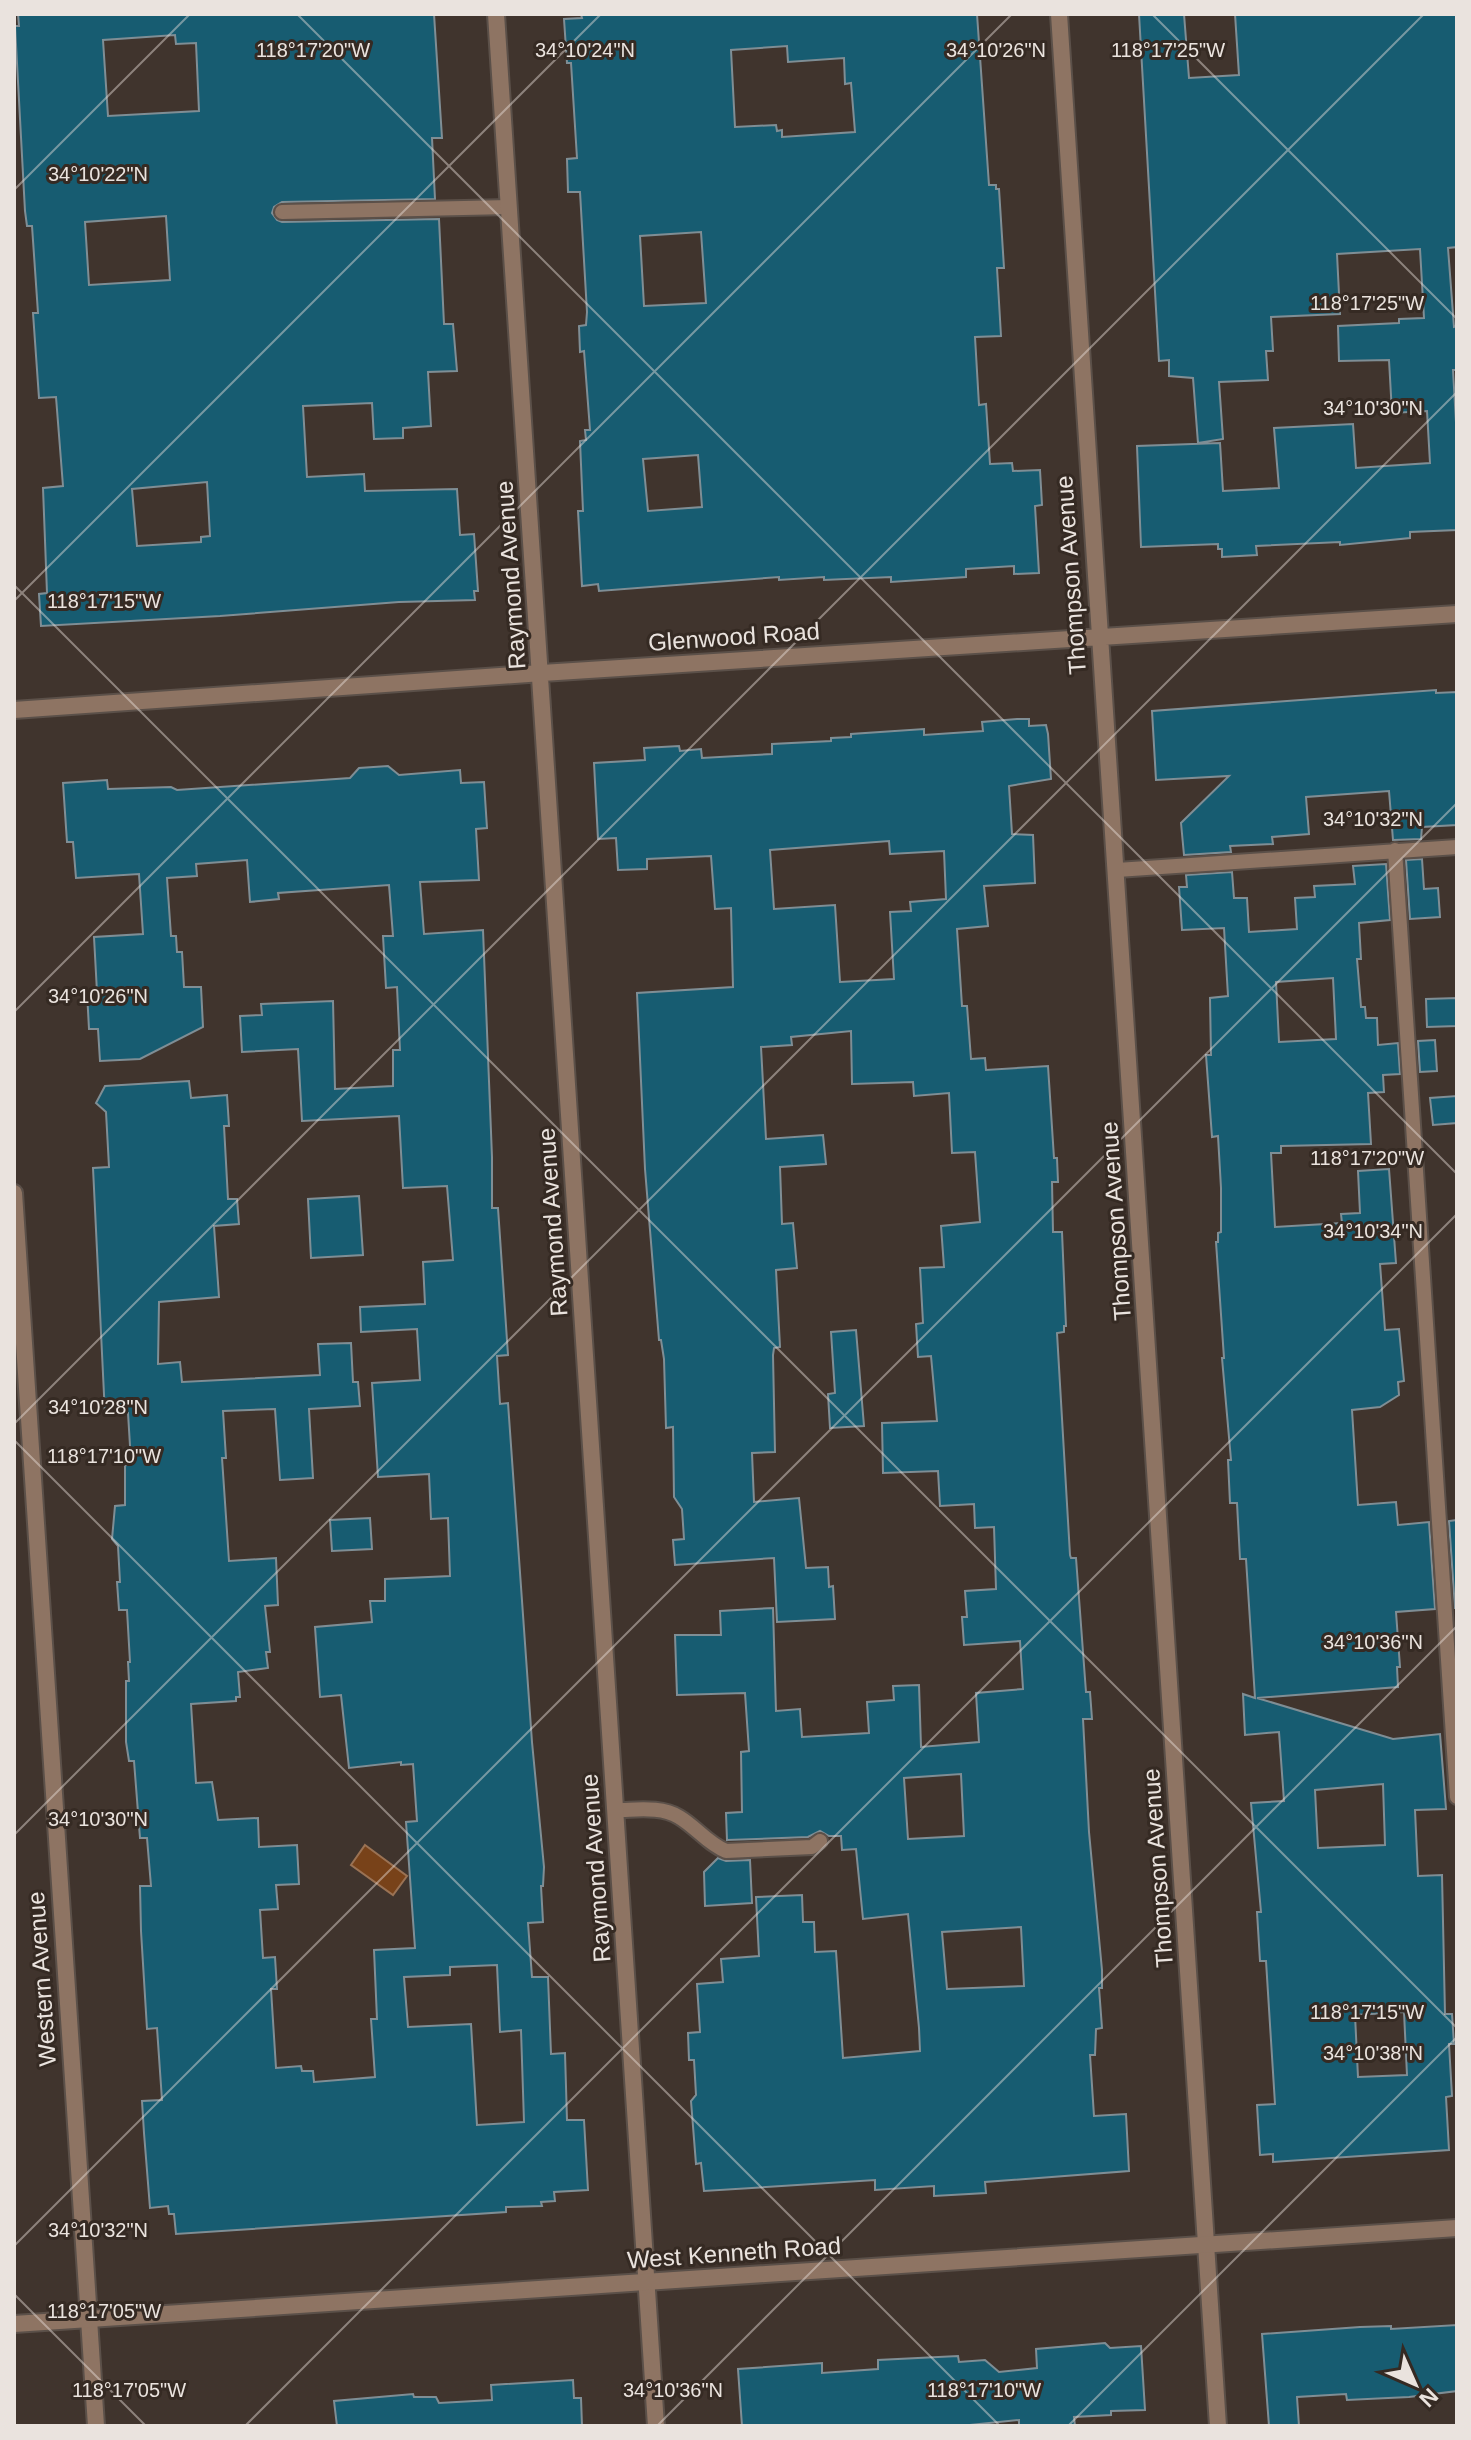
<svg xmlns="http://www.w3.org/2000/svg" width="1471" height="2440" font-family="Arial,sans-serif">
<style>
.water{fill:#784219;stroke:#9a7254;stroke-width:2}
.building{fill:#175c71;stroke:#7f8e95;stroke-width:2;fill-rule:evenodd}
.lines{fill:none;stroke-linecap:round;stroke-linejoin:round}
.service-casing{stroke:#5b5049;stroke-width:18}
.minor-casing{stroke:#5b5049;stroke-width:20}
.tertiary-casing{stroke:#5b5049;stroke-width:20}
.service{stroke:#8e7463;stroke-width:14}
.minor{stroke:#8e7463;stroke-width:16}
.tertiary{stroke:#8e7463;stroke-width:16}
.ticks{fill:none;stroke:#eae3de;stroke-width:2;stroke-opacity:0.45}
.labels{text-anchor:middle;stroke-width:6;stroke-linejoin:round;paint-order:stroke}
.street-label{font-size:24px;fill:#eae3de;stroke:#352a23}
.ticks-label{font-size:20px;text-anchor:middle;fill:#eae3de;stroke:#352a23;stroke-width:6;stroke-linejoin:round;paint-order:stroke}
</style>
<rect width="100%" height="100%" fill="#40342d"/>
<path class="water" d="M365 1845 407 1876 393 1895 351 1865Z"/>
<path class="building" d="M18 14H434L442 138H432L435 199 282 202 274 207 272 213 277 220 282 222 439 219 444 324H453L457 371 428 372 431 426 403 428V438L374 439 372 403 303 406 307 477 364 474 365 491 457 489 460 535 474 534 478 591H474L475 600 399 602 220 616 41 626 39 594 47 593 43 488 63 486 56 397 39 398 33 313H38L32 226H27L25 211 15 26H19ZM175 35 176 44 196 43 199 111 108 116 103 40ZM166 216 170 280 89 285 85 222ZM207 482 210 536 201 537V542L137 546 132 489Z
M581 14H977L989 185H996V189H999L1004 268H997L1001 336 975 337 979 405 986 404 990 464 1012 463 1013 471 1040 470 1042 505 1035 506 1039 573 1014 574V566L966 569V577L891 582V577L824 580V577L779 580V577L599 591 598 584 582 586 578 511H583L580 441 586 440 585 430H590L584 351 580 352 579 326 586 325 587 312 580 192H568L567 159 577 158 571 63H567L564 19 582 18ZM787 46 788 62 844 58 845 84 851 83 855 132 782 137V130L777 131 776 125 735 127 731 50ZM701 232 706 303 644 306 640 236ZM698 455 702 507 648 511 643 459Z
M1139 14H1184L1189 78 1239 75 1235 14H1457V247L1448 248 1454 327 1457 326V370H1453L1457 440V530L1410 532V538L1340 545V542L1256 546 1257 555 1222 557V549H1218V544L1141 547 1137 446 1220 443 1223 491 1279 488 1274 428 1353 424 1356 468 1430 463 1427 411 1392 413 1389 360 1339 361 1338 326 1399 323V319L1424 318 1420 249 1337 254 1340 314 1271 317 1273 351H1266L1268 380 1219 382 1223 439 1198 443 1193 378 1169 376V360L1159 361Z
M1436 690V693L1457 692V825L1422 827 1421 839 1393 840 1389 791 1306 797 1309 834 1272 837 1273 844 1230 846 1231 852 1184 855 1181 823 1229 776 1156 780 1152 711Z
M1017 719H1029V726L1046 725 1048 734 1051 779 1009 786 1012 834 1033 835 1035 883 984 886 988 926 957 929 962 1006H967L971 1059 985 1058 986 1070 1048 1066 1054 1158H1057L1058 1182H1052L1053 1232H1062L1066 1326H1064V1332L1057 1333 1070 1555 1071 1558H1076L1086 1692H1090L1092 1719H1083L1089 1832 1102 1970V1988H1099L1102 2028 1096 2029 1095 2055H1090L1094 2116 1126 2114 1129 2171 985 2182 986 2193 934 2196V2186L875 2190V2180L704 2191 701 2163 696 2164 691 2101 696 2095 694 2060H689L688 2033 700 2032 697 1984 723 1982 721 1959 759 1956 756 1897 802 1895 803 1922H814L815 1952 836 1951 843 2058 920 2051 919 2028 908 1914 863 1919 856 1849 842 1850 841 1836H829L820 1831 808 1837 727 1840 726 1813 742 1812 741 1752 749 1751 745 1693 677 1695 675 1635H721L720 1611 773 1608 776 1711 800 1709 802 1737 869 1733 867 1702 894 1700 893 1686 919 1685 921 1747 979 1742 976 1693 1023 1689 1020 1641 964 1645 962 1617H967L965 1591 996 1589 994 1527 975 1528 974 1504 940 1506 938 1471 883 1473 882 1423 937 1421 931 1356 918 1357 916 1324 923 1323 920 1268 944 1267 941 1226 980 1222 975 1152 952 1153 949 1093 914 1096 913 1082 852 1084 851 1031 791 1037 792 1045 761 1047 766 1139 823 1135 826 1164 780 1167 782 1224 793 1223 797 1268 776 1270 780 1347 774 1348 773 1355 775 1452 752 1453 754 1502 799 1498 806 1568 828 1567 829 1587 833 1586 835 1619 777 1622 774 1558 675 1565 673 1540 684 1539 682 1509 674 1497 673 1427 666 1428 664 1359 661 1340H659L645 1169 637 993 733 987 731 908 715 909 711 856 647 859V869L618 870 616 838 598 839 594 763 645 760 644 748 679 746 680 751 701 749 702 758 772 754V744L831 741V738L851 737V734L924 729V735L983 731 982 722ZM889 841 890 854 944 851 946 899 910 902 911 911 890 912 894 979 840 982 835 905 774 909 770 850ZM961 1774 964 1836 908 1839 904 1778ZM1021 1927 1024 1986 947 1989 942 1932Z
M388 766 399 775 460 770 461 783 484 782 487 828 476 829 479 880 420 882 424 934 483 930 492 1157V1208H498L508 1355 497 1356 500 1404 508 1403 532 1742 544 1867 543 1886H541L543 1922 528 1923 532 1977H548L551 2054 565 2053 567 2120H584L588 2190 554 2192 555 2201 541 2202 542 2206 506 2207V2212L176 2234 174 2214H169L168 2206 150 2208 144 2133 142 2101 162 2100 157 2028 147 2029 141 1931 140 1886H151L147 1838H140L134 1761H129L126 1742V1681H129L128 1662H130L127 1610H119L117 1582H120L118 1546 112 1539 115 1506 125 1505V1466L131 1462 128 1413 105 1415 93 1168 109 1167 106 1112 96 1103 105 1086 189 1081 191 1098 227 1095 229 1126H224L228 1199H237L239 1224 214 1226 219 1297 159 1302 158 1364 180 1362 182 1382 320 1375 318 1344 351 1343 353 1382H358L360 1406 309 1409 313 1478 280 1480 275 1409 223 1411 226 1458H222L229 1561 276 1558 278 1605 265 1606 270 1652H266L268 1668 238 1672 240 1697H236V1701L191 1704 196 1783 212 1782 218 1820 258 1818 259 1847 297 1845 299 1884 276 1885 278 1909 260 1910 263 1958 275 1957 277 1989H271L276 2068 301 2066 302 2071H313L314 2082 375 2077 371 2019H377L374 1950 415 1948 406 1822 417 1821 413 1764 401 1765V1762L349 1768 341 1695 320 1697 315 1627 372 1622 370 1601H385V1579L450 1576 448 1518 431 1519 429 1474 378 1477 372 1383 420 1380 417 1329 361 1332 360 1307 425 1304 423 1262 453 1260 447 1186 403 1188 399 1116 302 1121 298 1049 242 1052 240 1016 262 1015 261 1004 333 1001 335 1089 393 1086V1050H400L397 987 386 988 383 936H393L389 885 278 893 279 899 250 902 247 860 196 864 197 876 167 878 171 936H176L177 952H182L184 987H201L203 1027 140 1059 100 1061 98 1029H89L87 992H97L94 937 143 934 139 874 76 878 73 842H67L63 783 107 780 108 789 171 787 177 790 350 778 359 768ZM497 1965 500 2032 521 2030 524 2122 477 2125 471 2024 408 2027 404 1977 450 1975V1967Z
M1422 859 1424 889 1438 888 1440 917 1410 919 1406 860Z
M1386 864 1390 920 1359 923 1361 959H1357L1361 1007H1365L1366 1018H1377L1378 1045 1398 1043 1400 1074 1383 1075 1384 1092 1368 1093 1371 1144 1281 1146V1153H1271L1275 1227 1342 1223 1341 1214 1360 1213 1358 1171 1389 1169 1396 1263 1380 1264 1385 1330 1399 1329 1404 1381 1398 1382 1399 1395 1380 1407 1352 1410 1358 1505 1396 1502 1398 1525 1429 1522 1435 1609 1396 1612 1400 1667H1397L1398 1687 1257 1698 1393 1739 1440 1734 1446 1809 1415 1810 1418 1876 1442 1875 1445 2014H1452L1454 2044H1449L1452 2096 1446 2097 1449 2150 1273 2162V2154L1260 2155 1257 2105 1275 2104 1266 1961H1260L1257 1912H1261L1251 1803 1284 1801 1279 1732 1245 1735 1243 1694 1255 1698 1246 1559H1240L1237 1503H1230L1228 1460H1231L1222 1358H1224L1216 1242H1218V1233L1221 1232V1188L1218 1136 1212 1137 1206 1055H1211L1210 998 1228 996 1224 928 1182 930 1179 887H1187L1186 875 1232 872 1234 898H1247L1249 932 1297 929 1295 898 1315 897 1314 886 1355 884 1353 866ZM1333 978 1336 1039 1279 1042 1276 982ZM1383 1784 1385 1845 1318 1848 1315 1790ZM1404 2012 1407 2075 1358 2077 1355 2015Z
M1457 998V1026L1427 1027 1426 999Z
M1435 1040 1437 1071 1420 1072 1418 1041Z
M1457 1096V1123L1433 1125 1430 1098Z
M359 1196 363 1255 311 1258 308 1199Z
M856 1330 864 1426 830 1428 828 1394 835 1393 831 1332Z
M370 1518 372 1549 332 1551 330 1520Z
M1457 1520V1608H1455L1449 1521Z
M718 1858 726 1861 750 1860 752 1903 705 1906 704 1872Z
M1457 2325V2391L1409 2397 1347 2400 1346 2394 1297 2397 1299 2426H1269L1262 2334 1360 2327 1391 2326V2329Z
M1105 2343 1110 2348 1141 2346 1145 2410 1111 2411V2415L1074 2417 1075 2426H1019V2420L960 2426H742L738 2369 822 2363V2373L878 2369V2360L958 2356 959 2362 985 2360 999 2372 1037 2368 1036 2349Z
M573 2380 574 2398H581L582 2426H337L334 2401 413 2394 414 2397H436L439 2403 492 2400 491 2385Z"/>
<g class="lines">
<defs>
<path id="service" d="M282 212 509 207
M1395 850 1457 1797
M1117 870 1457 847
M616 1810C637 1810 661 1806 679 1817 696 1827 708 1844 726 1851L812 1847 820 1841"/>
<path id="minor" d="M496 14 656 2426
M1059 14 1218 2426
M14 710 542 673 1457 614
M89 2319 96 2426"/>
<path id="tertiary" d="M14 1193 89 2319
M14 2324 1457 2228"/>
</defs>
<use href="#service" class="service-casing"/>
<use href="#minor" class="minor-casing"/>
<use href="#tertiary" class="tertiary-casing"/>
<use href="#service" class="service"/>
<use href="#minor" class="minor"/>
<use href="#tertiary" class="tertiary"/>
</g>
<path class="ticks" d="M297 14 1457 1174M1152 14 1457 319M14 190 190 14M14 585 1457 2028M14 601 601 14M14 1012 1012 14M14 1424 1424 14M14 1440 1000 2426M14 1835 1457 392M14 2246 1457 803M14 2294 146 2426M245 2426 1457 1214M657 2426 1457 1626M1068 2426 1457 2037"/>
<g class="labels">
<g class="street-label">
<text transform="translate(511 575) rotate(-94)" y="8">Raymond Avenue</text>
<text transform="translate(1071 575) rotate(-94)" y="8">Thompson Avenue</text>
<text transform="translate(734 637) rotate(-4)" y="8">Glenwood Road</text>
<text transform="translate(1116 1221) rotate(-94)" y="8">Thompson Avenue</text>
<text transform="translate(553 1222) rotate(-94)" y="8">Raymond Avenue</text>
<text transform="translate(596 1868) rotate(-94)" y="8">Raymond Avenue</text>
<text transform="translate(1158 1868) rotate(-94)" y="8">Thompson Avenue</text>
<text transform="translate(42 1979) rotate(-94)" y="8">Western Avenue</text>
<text transform="translate(734 2253) rotate(-4)" y="8">West Kenneth Road</text>
</g>
</g>
<g class="ticks-label">
<text x="313" y="57">118°17'20"W</text>
<text x="585" y="57">34°10'24"N</text>
<text x="996" y="57">34°10'26"N</text>
<text x="1168" y="57">118°17'25"W</text>
<text x="98" y="181">34°10'22"N</text>
<text x="1367" y="310">118°17'25"W</text>
<text x="1373" y="415">34°10'30"N</text>
<text x="104" y="608">118°17'15"W</text>
<text x="1373" y="826">34°10'32"N</text>
<text x="98" y="1003">34°10'26"N</text>
<text x="1367" y="1165">118°17'20"W</text>
<text x="1373" y="1238">34°10'34"N</text>
<text x="98" y="1414">34°10'28"N</text>
<text x="104" y="1463">118°17'10"W</text>
<text x="1373" y="1649">34°10'36"N</text>
<text x="98" y="1826">34°10'30"N</text>
<text x="1367" y="2019">118°17'15"W</text>
<text x="1373" y="2060">34°10'38"N</text>
<text x="98" y="2237">34°10'32"N</text>
<text x="104" y="2318">118°17'05"W</text>
<text x="129" y="2397">118°17'05"W</text>
<text x="673" y="2397">34°10'36"N</text>
<text x="984" y="2397">118°17'10"W</text>
</g>
<rect width="1471" height="2440" fill="none" stroke="#eae3de" stroke-width="32"/>
<g transform="translate(1415 2384) rotate(135)" stroke="#352a23" stroke-width="6" paint-order="stroke">
<path d="M0-6L14 30L0 20L-14 30Z" fill="#eae3de"/>
<text y="-12" font-size="22" font-weight="bold" text-anchor="middle" fill="#eae3de">N</text>
</g>
</svg>
